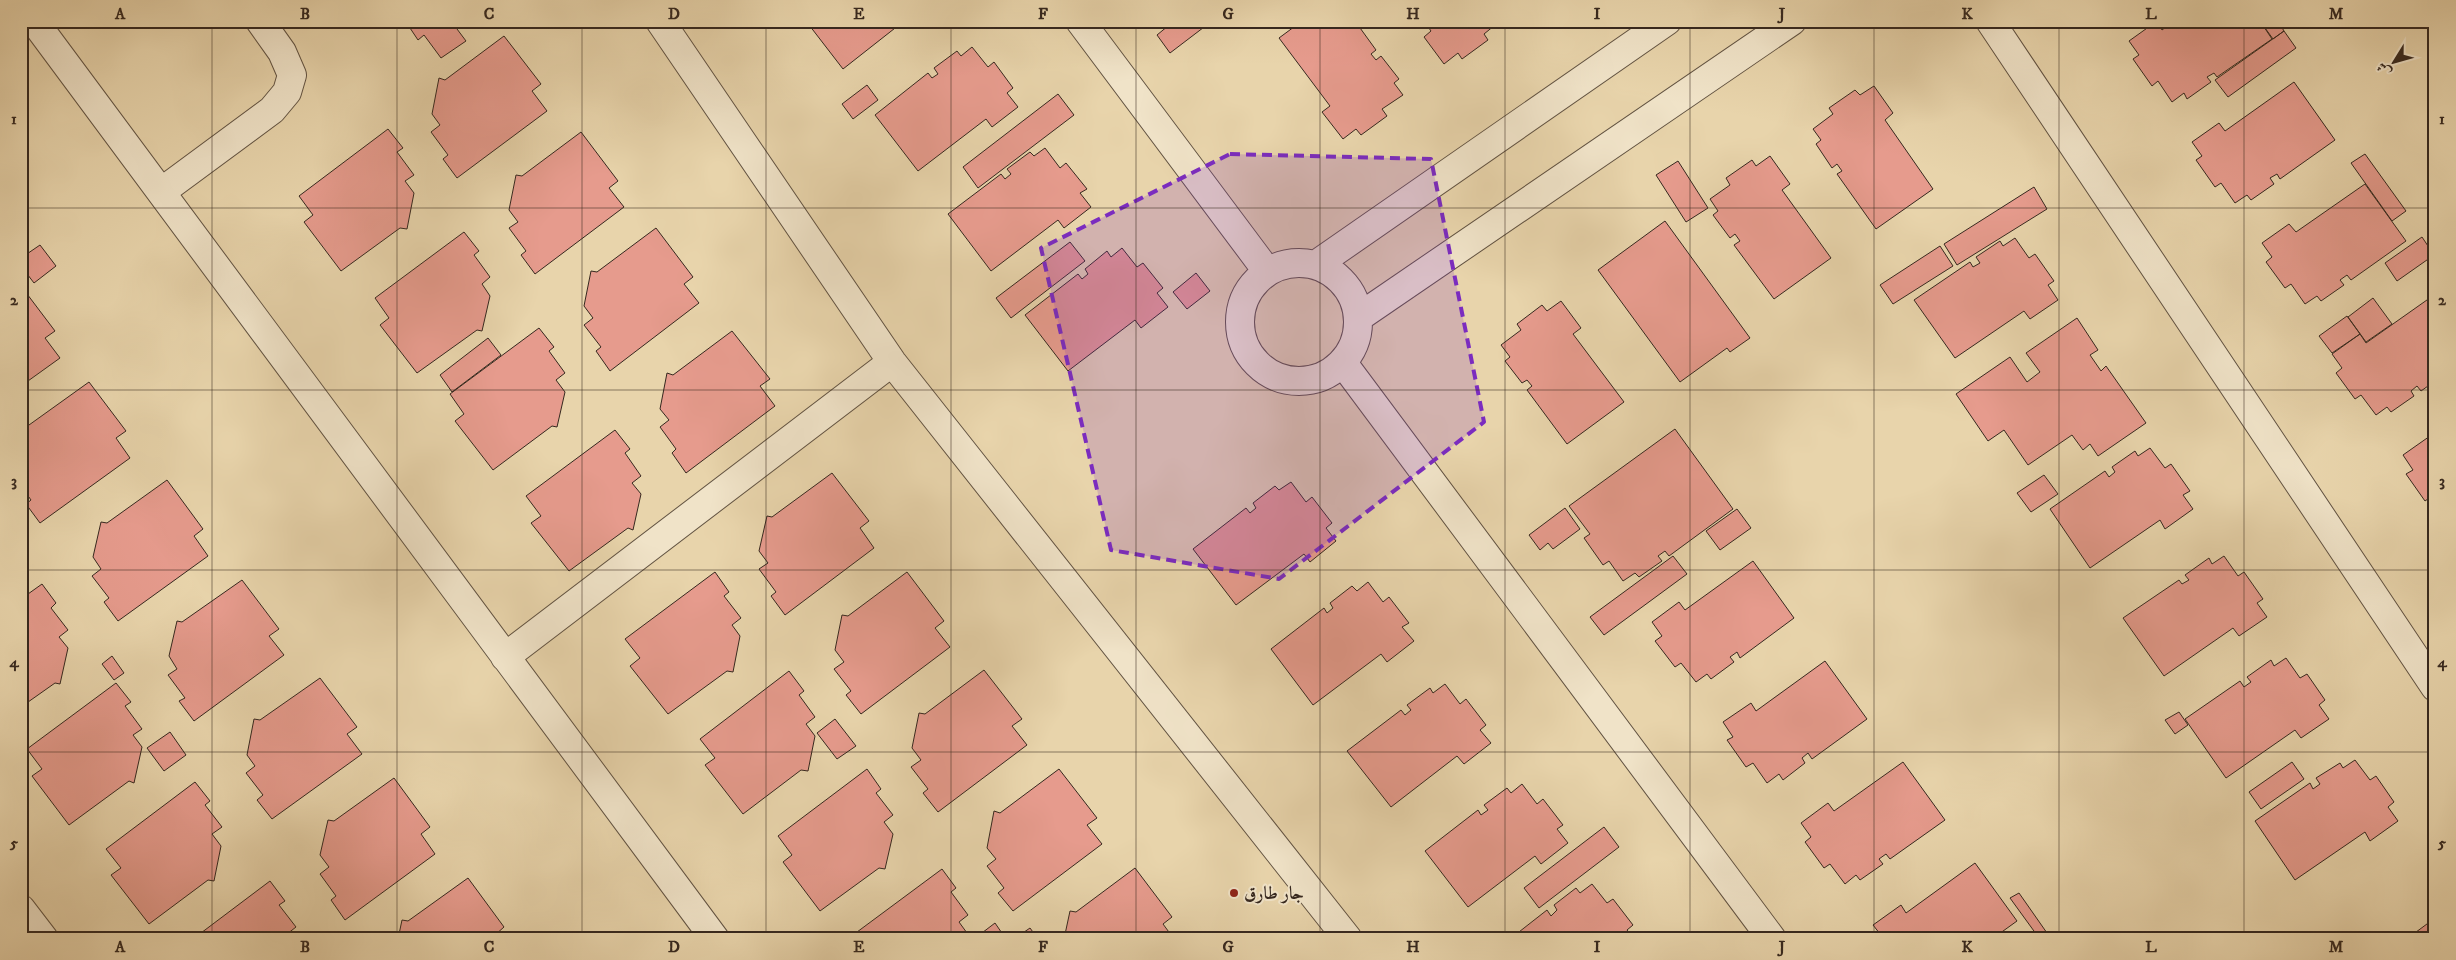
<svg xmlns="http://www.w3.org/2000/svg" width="2456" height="960" font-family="'IM FELL DW Pica',Amiri,serif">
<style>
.building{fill:#e69b8d;stroke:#36281f}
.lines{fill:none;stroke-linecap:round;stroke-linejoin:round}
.street-casing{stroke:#625342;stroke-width:30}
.street{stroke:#f0e3c8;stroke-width:28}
.marked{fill:#7b2cbf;fill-opacity:0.2;stroke:#7b2cbf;stroke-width:4;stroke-dasharray:10 6;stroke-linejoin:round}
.grid{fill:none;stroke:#36281f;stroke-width:1;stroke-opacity:0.55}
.poi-dot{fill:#8f2418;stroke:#f0e3c8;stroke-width:2}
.labels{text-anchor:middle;stroke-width:4;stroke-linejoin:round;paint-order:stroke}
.poi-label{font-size:18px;font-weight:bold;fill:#36281f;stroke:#f0e3c8;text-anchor:start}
.neatline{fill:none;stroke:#36281f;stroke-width:2}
.grid-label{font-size:16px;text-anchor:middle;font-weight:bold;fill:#36281f}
</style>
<rect width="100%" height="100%" fill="#e8d4ab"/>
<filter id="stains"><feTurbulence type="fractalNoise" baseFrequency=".004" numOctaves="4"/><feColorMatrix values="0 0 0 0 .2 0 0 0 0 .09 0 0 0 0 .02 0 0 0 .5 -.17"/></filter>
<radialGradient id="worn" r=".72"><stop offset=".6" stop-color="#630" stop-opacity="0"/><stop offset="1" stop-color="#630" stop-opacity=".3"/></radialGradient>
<path class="building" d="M395 21H467L457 29 466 41 441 58 424 35 418 40 406 22 399 27Z
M806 21H904L843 69Z
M1174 21H1212L1170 53 1157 35Z
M1302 21H1355L1376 50 1371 54 1376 60 1381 56 1399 79 1394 83 1403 95 1382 109 1387 116 1361 135 1356 129 1343 139 1322 112 1330 106 1279 38Z
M1424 21H1500L1484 34 1488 40 1462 59 1458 53 1444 64 1424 37 1431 31Z
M2157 21 2162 30 2174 21H2260L2272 39 2217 77 2214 73 2207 77 2211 82 2187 99 2184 93 2172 102 2158 81 2152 86 2133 59 2139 55 2129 41Z
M2260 21H2278L2284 31 2273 39Z
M2284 31 2296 48 2228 97 2215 80Z
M504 36 541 84 532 91 547 111 457 178 443 159 448 155 431 132 440 125 432 114 439 78 445 80Z
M972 47 988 67 994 62 1013 88 1007 93 1018 107 992 127 986 119 918 171 875 115 928 73 932 78 938 74 934 68 957 51 961 56Z
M2294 82 2335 140 2280 179 2277 174 2270 178 2274 184 2251 200 2247 195 2235 203 2221 183 2215 187 2196 160 2202 156 2192 142 2219 123 2225 131Z
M867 85 878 100 853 119 842 104Z
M1874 86 1893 113 1885 120 1933 189 1876 229 1837 174 1842 171 1837 164 1832 168 1816 144 1821 140 1813 129 1833 114 1829 108 1855 90 1860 95Z
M1058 94 1074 115 978 188 963 167Z
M388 129 403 148 397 152 414 175 405 181 414 193 407 229 400 228 341 271 304 222 313 215 299 196Z
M581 132 618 181 609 188 624 207 535 274 521 255 526 251 509 228 518 222 509 210 516 175 522 176Z
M1045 148 1060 168 1066 163 1087 189 1080 193 1091 207 1064 228 1058 220 991 271 948 214 1001 174 1005 179 1011 174 1007 169 1030 152 1034 156Z
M2365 154 2406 211 2392 221 2351 163Z
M1770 156 1790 184 1782 190 1831 258 1774 299 1734 245 1740 241 1735 234 1730 238 1713 215 1718 211 1710 199 1730 185 1726 178 1752 160 1756 166Z
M1678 161 1708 208 1686 222 1656 175Z
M2365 184 2406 241 2351 280 2347 275 2340 280 2344 285 2321 301 2317 296 2305 304 2291 284 2285 288 2266 262 2272 257 2262 243 2289 224 2296 232Z
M2034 187 2047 209 1957 265 1944 244Z
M1665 221 1750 338 1730 352 1727 348 1680 382 1598 270Z
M656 228 693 277 684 284 699 303 610 371 596 351 601 347 584 325 593 318 584 306 591 271 597 272Z
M464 232 479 251 474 255 490 277 482 284 490 296 482 331 477 330 417 373 380 325 389 318 375 298Z
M2422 237 2434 255 2397 281 2385 263Z
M2015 238 2029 258 2035 254 2054 281 2048 285 2058 300 2030 319 2024 311 1955 358 1914 300 1970 262 1973 267 1980 263 1976 257 2000 241 2003 246Z
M1070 242 1085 261 1011 318 996 298Z
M40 245 56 266 34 283 21 266V258Z
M1940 246 1953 266 1893 304 1880 285Z
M1122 248 1137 267 1143 263 1163 288 1157 293 1168 307 1141 328 1135 320 1068 371 1025 315 1078 274 1082 279 1088 274 1085 269 1107 251 1111 257Z
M1196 273 1210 291 1187 309 1173 292Z
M21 286 55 331 45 338 60 358 21 386Z
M2434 295 2435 381 2421 391 2417 386 2411 391 2414 396 2391 412 2387 407 2376 415 2361 395 2355 399 2336 373 2342 368 2332 354 2360 334 2366 343Z
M2373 298 2392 324 2366 342 2348 317Z
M1561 301 1581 328 1573 334 1624 402 1567 444 1527 390 1532 386 1527 380 1522 383 1505 361 1510 357 1501 345 1521 330 1517 324 1542 305 1547 311Z
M2347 316 2360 334 2332 353 2319 336Z
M2077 318 2098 350 2090 355 2101 371 2106 366 2146 423 2098 456 2090 444 2083 450 2072 435 2028 465 2004 430 1988 441 1956 394 2010 357 2027 382 2040 372 2026 353Z
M539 328 554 347 549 351 565 373 556 380 565 392 557 427 552 426 493 470 455 421 464 414 450 394Z
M732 331 770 379 760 386 775 406 686 473 672 453 676 449 660 427 669 420 660 409 667 373 673 375Z
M488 338 501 355 452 392 440 375Z
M89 382 126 431 116 438 130 458 40 523 26 504 31 500 21 486V473L24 471 21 467 23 424 29 425Z
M1675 429 1733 509 1669 556 1665 551 1658 556 1662 561 1639 577 1635 573 1623 581 1609 561 1603 565 1584 538 1590 534 1569 506Z
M615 430 630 449 625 453 641 476 632 483 641 494 633 530 628 528 569 571 531 523 541 516 526 496Z
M2430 436 2435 443V501L2432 496 2425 501 2406 474 2413 470 2403 455Z
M2150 448 2165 468 2171 464 2190 491 2183 495 2193 509 2165 529 2160 520 2090 568 2050 509 2105 471 2109 477 2115 472 2112 467 2135 451 2138 456Z
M832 473 869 521 860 528 874 548 785 615 771 596 776 592 759 569 768 563 759 551 767 516 772 517Z
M2044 475 2058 494 2031 512 2017 493Z
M167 480 203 529 194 536 208 556 118 621 104 602 109 598 92 576 101 569 93 557 101 522 107 523Z
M1291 482 1306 502 1312 497 1332 523 1326 528 1336 541 1310 562 1304 554 1236 605 1193 549 1246 508 1250 513 1256 508 1253 503 1275 486 1279 490Z
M1565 508 1580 529 1553 549 1548 543 1540 550 1529 535Z
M1737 509 1751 528 1720 550 1706 531Z
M1673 556 1687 574 1604 635 1590 617Z
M2224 556 2238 576 2244 572 2263 599 2257 603 2267 617 2239 636 2233 628 2164 676 2123 618 2179 580 2182 584 2189 580 2185 575 2209 558 2212 564Z
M1753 561 1794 618 1740 658 1737 652 1730 657 1734 662 1711 679 1707 674 1696 682 1681 663 1675 667 1655 641 1662 636 1652 622 1679 602 1685 610Z
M715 572 729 592 724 596 741 618 732 625 740 636 733 672 727 671 668 714 630 666 640 658 625 639Z
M907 572 944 621 935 628 950 647 861 714 846 695 851 691 834 669 844 662 835 650 842 615 848 616Z
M242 580 279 629 269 636 284 655 194 721 179 701 185 698 168 675 177 669 169 656 177 621 182 622Z
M1368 582 1383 602 1389 597 1409 623 1402 627 1414 641 1387 662 1381 654 1313 705 1271 649 1324 608 1327 613 1333 608 1330 603 1352 586 1357 591Z
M42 584 56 603 51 608 68 630 59 637 68 648 60 684 55 683 21 707V599Z
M112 656 124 673 114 680 102 664Z
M2286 658 2300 678 2307 674 2325 700 2319 705 2329 719 2301 738 2295 730 2226 778 2185 719 2240 681 2244 687 2251 682 2247 677 2271 660 2274 666Z
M1825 661 1867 719 1812 759 1808 753 1802 758 1805 763 1783 780 1779 774 1767 783 1753 763 1746 767 1727 740 1733 737 1723 722 1751 703 1756 711Z
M984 670 1022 719 1012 726 1027 745 938 812 923 793 928 789 911 767 921 760 912 748 919 713 925 714Z
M789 671 804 691 799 695 815 717 806 724 815 736 808 771 801 770 743 814 705 765 715 758 700 739Z
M320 678 357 727 347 734 362 754 272 819 257 800 263 795 246 773 255 766 247 755 254 719 260 720Z
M116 683 131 702 125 706 142 729 133 735 142 747 134 783 129 781 69 825 32 776 42 769 27 749Z
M1445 684 1460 704 1466 699 1486 725 1480 730 1491 743 1464 764 1457 756 1391 807 1347 751 1401 710 1405 715 1411 710 1407 705 1430 688 1433 693Z
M2179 712 2188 725 2175 734 2165 720Z
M835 719 856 746 837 759 817 733Z
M170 732 186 755 164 771 147 748Z
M2355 760 2370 780 2376 776 2394 802 2388 807 2398 821 2370 841 2365 832 2295 880 2255 821 2310 783 2313 789 2320 784 2316 778 2340 763 2343 768Z
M1903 762 1945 820 1890 859 1886 854 1879 859 1883 864 1860 880 1856 875 1845 884 1830 864 1824 868 1805 842 1811 837 1801 823 1828 803 1834 811Z
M2292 762 2304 779 2261 809 2249 792Z
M867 769 881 789 876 793 893 815 884 822 893 834 885 869 879 868 820 911 783 862 792 855 778 836Z
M1059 769 1097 818 1087 825 1102 844 1013 911 998 893 1004 888 987 866 996 859 987 848 994 811 1000 813Z
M394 778 430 827 421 834 435 854 345 920 331 900 336 896 320 874 329 867 320 855 328 820 334 821Z
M195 782 210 801 205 805 222 827 212 834 221 846 214 881 208 880 149 924 111 875 121 868 106 849Z
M1522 784 1537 804 1543 799 1563 825 1557 829 1568 843 1541 864 1535 856 1468 907 1425 851 1478 810 1481 815 1488 810 1484 805 1507 788 1511 793Z
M1604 827 1619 847 1539 908 1524 888Z
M1975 863 2017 921 1992 939H1884L1873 925 1901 905 1906 913Z
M1135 868 1172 917 1163 924 1174 939H1064L1070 911 1076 912Z
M942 869 956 888 951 892 968 915 959 922 967 933 966 939H855L853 935Z
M468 878 504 927 495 935 498 939H398L402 920 408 921Z
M270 881 285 901 279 905 296 927 287 934 291 939H193Z
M1592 884 1607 903 1613 899 1633 925 1627 930 1634 939H1510L1547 910 1551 916 1557 910 1554 905 1576 888 1580 893Z
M2019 893 2047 933 2039 938 2010 898Z
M2435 918V939L2408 938Z
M995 923 1006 939H974Z
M1030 928 1038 939H1014Z"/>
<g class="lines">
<defs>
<path id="street" d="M34 21 715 939
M660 21 892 362 1348 939
M1080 21 1267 271
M1990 21 2435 687
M161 192 272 110 287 92 292 75 282 52 260 21
M1240 322a59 59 0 1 1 118 0a59 59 0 1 1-118 0Z
M1317 264 1667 21
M1359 317 1792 21
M1343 363 1772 939
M505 657 892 362
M21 909 44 939"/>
</defs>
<use href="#street" class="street-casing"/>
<use href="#street" class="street"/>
</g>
<path class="marked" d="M1230 154 1431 159 1484 422 1279 579 1111 550 1041 248Z"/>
<path class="grid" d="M212 21V939M397 21V939M582 21V939M766 21V939M951 21V939M1136 21V939M1320 21V939M1505 21V939M1690 21V939M1874 21V939M2059 21V939M2244 21V939M21 208H2435M21 390H2435M21 570H2435M21 752H2435"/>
<circle class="poi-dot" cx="1234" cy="893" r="5"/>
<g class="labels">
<g class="poi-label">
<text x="1244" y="899">جار طارق</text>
</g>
</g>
<rect width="2456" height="960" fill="none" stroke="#e8d4ab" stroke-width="55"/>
<g transform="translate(2394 62) rotate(233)" stroke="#f0e3c8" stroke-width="4" paint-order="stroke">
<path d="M0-4L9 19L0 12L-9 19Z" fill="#36281f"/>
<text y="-8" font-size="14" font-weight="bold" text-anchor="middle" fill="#36281f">ش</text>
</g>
<rect x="28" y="28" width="2400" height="904" class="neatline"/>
<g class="grid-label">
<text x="120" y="19">A</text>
<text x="305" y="19">B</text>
<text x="489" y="19">C</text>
<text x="674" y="19">D</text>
<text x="859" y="19">E</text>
<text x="1043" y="19">F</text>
<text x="1228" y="19">G</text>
<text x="1413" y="19">H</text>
<text x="1597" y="19">I</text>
<text x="1782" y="19">J</text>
<text x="1967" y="19">K</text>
<text x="2151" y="19">L</text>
<text x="2336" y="19">M</text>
<text x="14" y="124">1</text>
<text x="2442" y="124">1</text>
<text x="14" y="305">2</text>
<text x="2442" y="305">2</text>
<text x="14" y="486">3</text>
<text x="2442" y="486">3</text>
<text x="14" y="667">4</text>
<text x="2442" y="667">4</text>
<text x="14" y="848">5</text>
<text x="2442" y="848">5</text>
<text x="120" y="952">A</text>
<text x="305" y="952">B</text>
<text x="489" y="952">C</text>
<text x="674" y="952">D</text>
<text x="859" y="952">E</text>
<text x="1043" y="952">F</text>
<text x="1228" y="952">G</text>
<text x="1413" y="952">H</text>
<text x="1597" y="952">I</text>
<text x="1782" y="952">J</text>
<text x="1967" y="952">K</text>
<text x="2151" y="952">L</text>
<text x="2336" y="952">M</text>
</g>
<rect width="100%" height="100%" filter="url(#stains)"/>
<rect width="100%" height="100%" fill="url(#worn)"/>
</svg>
